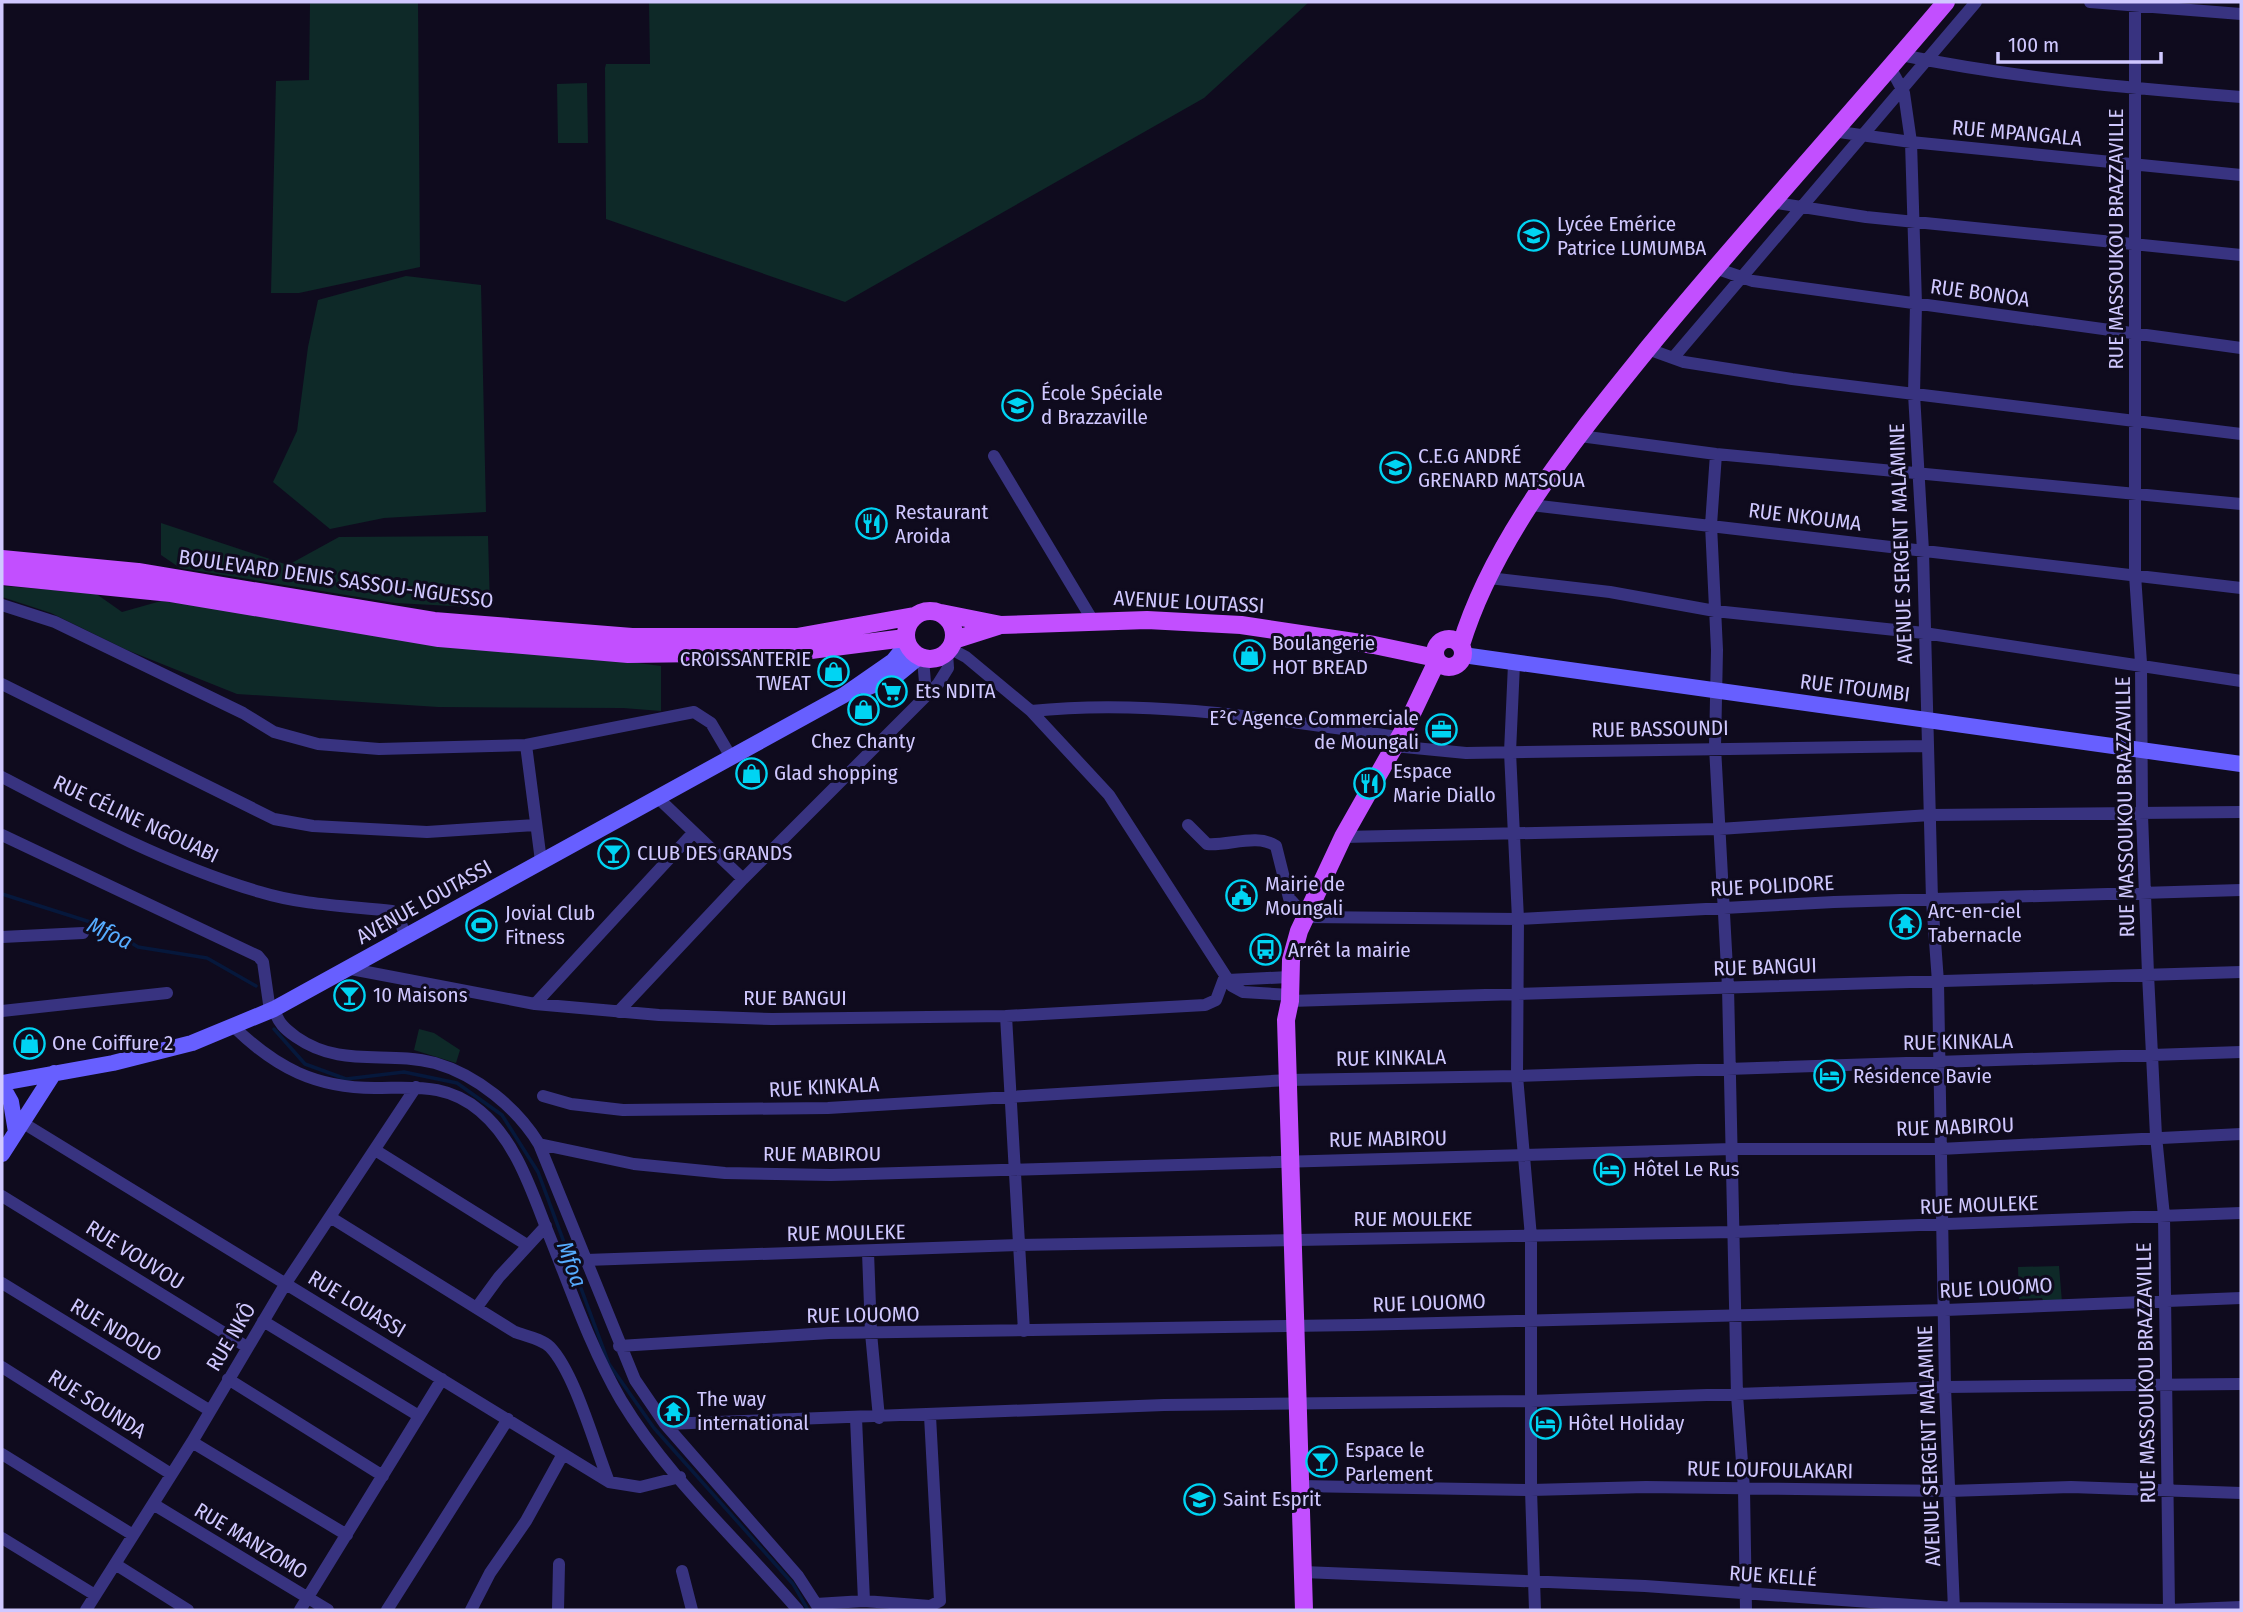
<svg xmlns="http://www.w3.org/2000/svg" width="2243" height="1612" font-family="'Fira Sans Condensed',sans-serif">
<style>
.green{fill:#0e2928}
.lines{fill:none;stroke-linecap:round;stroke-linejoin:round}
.stream{stroke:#06183c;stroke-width:3.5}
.street{stroke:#383380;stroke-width:12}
.secondary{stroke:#675fff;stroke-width:16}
.primary{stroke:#c24fff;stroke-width:18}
.labels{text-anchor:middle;stroke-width:6;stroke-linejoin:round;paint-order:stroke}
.street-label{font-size:21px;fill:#d0c8ff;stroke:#0f0b1e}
.poi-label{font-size:21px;fill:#d0c8ff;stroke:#0f0b1e;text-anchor:start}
.water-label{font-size:23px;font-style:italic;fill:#56acff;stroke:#0f0b1e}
</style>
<rect width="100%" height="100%" fill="#0f0b1e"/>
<path class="green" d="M310 2H418L420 267 299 293H271L276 81 309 80Z
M649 2H1309L1204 98 845 302 606 219 605 68 606 64H650Z
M587 83 588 143H558L557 84Z
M406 276 481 285 486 512 384 518 330 529 273 482 297 431 308 347 318 300Z
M161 523 288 565 339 537 488 536 490 608 395 603 180 568 161 555Z
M2 586 95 593 122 612 161 601 661 666V711L623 708 438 707 237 694 127 650 51 613 2 597Z
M419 1029 434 1033 460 1050 456 1063 414 1050Z
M2059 1266 2062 1302 2044 1303 2042 1298 2019 1299 2018 1267Z"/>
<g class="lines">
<path class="stream" d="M2 894 106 927 138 947 207 958 256 986
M274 1029 305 1064 346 1079 404 1072 457 1083 502 1115 538 1172 609 1364 654 1428 793 1584 808 1610"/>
<path class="street" d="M2090 2 2241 14
M2135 2V575L2141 663 2142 815 2148 974 2156 1136 2164 1216 2169 1610
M1901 55C2013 78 2128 88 2241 97
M1890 67 1904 93 1911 142 1916 304 1914 394 1923 551 1932 900 1938 982 1945 1387 1954 1610
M1832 131 1911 142 2241 175
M1770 202 1866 217 2241 255
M1715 268 1753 281 2241 348
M1648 349 1684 362 1792 379 2241 434
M1673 358 1976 2
M1580 436 1716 454 2241 504
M1716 454 1711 525 1717 650 1715 747 1728 987 1737 1395 1744 1489 1746 1610
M994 456 1093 621
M1531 505 2241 588
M1489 578 1610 592 1715 611 1924 633 2241 681
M2 605 55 622 243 713 274 732 318 744 379 749 526 745 694 712 711 723 731 757
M951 649 966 657 1031 711 1109 795 1232 986 1243 992 1290 995
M923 659 926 694
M1514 664 1510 752 1518 919 1517 1076 1531 1237V1490L1535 1610
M2 684 274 819 313 826 427 832 535 825
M1031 711C1152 698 1278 720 1398 737
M526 745 541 861
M1394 746 1466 753 1927 746
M2 777C84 820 171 866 260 892 302 905 348 906 392 911L398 915 406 938
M658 798 743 879
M1188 825 1207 844C1229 846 1257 833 1276 846L1289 898 1299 909
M2 835 258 956 263 962 270 1011
M1343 837 1719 829 1930 815 2241 812
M1305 917 1518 919 1834 902 2241 890
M2 937 83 933
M351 969 535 1004 659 1015 772 1019 1006 1016 1205 1005 1216 1000 1225 976
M1228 980 1289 977
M1290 1001 2241 972
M535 1004 692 834
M274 1009C278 1023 285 1029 296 1037 342 1069 386 1050 435 1063 477 1075 517 1108 539 1144L635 1380 665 1424 798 1576 820 1610
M2 1011 167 993
M618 1012 743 879 938 684 948 668 947 653
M1006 1016 1024 1331
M234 1027C276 1068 316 1088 375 1088 416 1088 447 1083 480 1111 515 1140 531 1189 547 1230 570 1287 590 1347 621 1400 668 1478 739 1541 798 1610
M543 1096 571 1104 623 1110 828 1108 1288 1080 1517 1076 2241 1052
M15 1118 609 1482 640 1487 680 1477
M539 1144 634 1164 725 1173 831 1175 1732 1149H1940L2241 1134
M375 1150 527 1245
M2 1196 247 1347
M330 1217 515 1332C526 1336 542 1339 550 1347 575 1373 595 1447 609 1482
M868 1252 871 1333 879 1418
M586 1260 1019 1245 1734 1232 2241 1213
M2 1283 209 1410
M477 1307 499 1277 546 1226
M263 1321 419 1416
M619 1346 829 1333 1358 1325 1945 1310 2241 1298
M2 1367 171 1474
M228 1379 383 1476
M856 1418 864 1601
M665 1424 1164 1405 1531 1401 1945 1387 2241 1384
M192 1442 347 1535
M2 1454 133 1535
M1299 1486 1531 1490 1646 1487 1949 1491 2071 1487 2241 1493
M153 1504 328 1610
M2 1538 95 1595
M115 1564 188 1610
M682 1571 692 1610
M1303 1572 1645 1586 1954 1608 2169 1610 2241 1607
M816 1604 864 1601 930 1606 940 1601 930 1416
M86 1610 192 1442 286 1283 416 1087
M300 1610 442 1379
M387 1610 508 1419
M471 1610 490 1573 526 1521 563 1454
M558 1610 559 1564"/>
<path class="secondary" d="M1463 655 2241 764
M866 688 897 675 919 657
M2 1083 113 1063 192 1043 274 1009 844 695 893 661 907 644
M2 1086 11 1102 16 1132
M2 1154 54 1073"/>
<path class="primary" d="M2 559 138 572 434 621 632 637H797L914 616
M2 576 171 593 439 638 628 654 795 652 905 638
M906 635a24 24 0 1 1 48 0a24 24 0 1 1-48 0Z
M941 613 1001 625 1147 620 1241 625 1374 645 1436 658
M1435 653a14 14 0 1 1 28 0a14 14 0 1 1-28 0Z
M954 640 998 626
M1461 645C1494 536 1578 435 1649 347 1745 230 1848 118 1946 2
M1304 1610 1286 1020 1290 1001 1291 960 1299 931 1343 837 1407 724 1437 661"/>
</g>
<defs>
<symbol id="school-ring" viewBox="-11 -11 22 22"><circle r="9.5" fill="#0f0b1e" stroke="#00d4f3" stroke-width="1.5"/><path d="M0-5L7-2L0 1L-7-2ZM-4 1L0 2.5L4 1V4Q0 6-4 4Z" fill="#00d4f3"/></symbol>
<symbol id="restaurant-ring" viewBox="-11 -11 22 22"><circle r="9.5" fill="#0f0b1e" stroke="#00d4f3" stroke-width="1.5"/><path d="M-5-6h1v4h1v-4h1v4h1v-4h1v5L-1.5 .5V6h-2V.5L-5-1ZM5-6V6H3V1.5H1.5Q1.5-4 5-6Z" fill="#00d4f3"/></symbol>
<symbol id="shop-ring" viewBox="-11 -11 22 22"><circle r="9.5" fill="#0f0b1e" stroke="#00d4f3" stroke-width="1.5"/><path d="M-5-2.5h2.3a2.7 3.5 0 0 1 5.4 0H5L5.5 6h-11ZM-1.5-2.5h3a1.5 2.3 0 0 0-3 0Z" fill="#00d4f3"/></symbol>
<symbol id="supermarket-ring" viewBox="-11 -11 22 22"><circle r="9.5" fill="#0f0b1e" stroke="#00d4f3" stroke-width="1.5"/><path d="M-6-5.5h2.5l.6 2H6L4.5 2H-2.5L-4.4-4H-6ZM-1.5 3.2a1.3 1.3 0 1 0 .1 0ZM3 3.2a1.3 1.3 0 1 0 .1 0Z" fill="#00d4f3"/></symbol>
<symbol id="office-ring" viewBox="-11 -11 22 22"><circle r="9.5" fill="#0f0b1e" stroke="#00d4f3" stroke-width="1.5"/><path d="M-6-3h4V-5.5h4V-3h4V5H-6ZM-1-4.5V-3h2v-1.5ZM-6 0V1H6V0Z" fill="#00d4f3"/></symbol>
<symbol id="bar-ring" viewBox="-11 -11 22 22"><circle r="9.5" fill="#0f0b1e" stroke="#00d4f3" stroke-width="1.5"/><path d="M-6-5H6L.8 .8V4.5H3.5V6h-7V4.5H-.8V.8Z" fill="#00d4f3"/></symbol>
<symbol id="civic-ring" viewBox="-11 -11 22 22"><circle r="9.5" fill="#0f0b1e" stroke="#00d4f3" stroke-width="1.5"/><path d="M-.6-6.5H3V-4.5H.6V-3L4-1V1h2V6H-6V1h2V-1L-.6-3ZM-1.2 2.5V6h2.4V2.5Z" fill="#00d4f3"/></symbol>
<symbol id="temple-ring" viewBox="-11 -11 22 22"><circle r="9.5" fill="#0f0b1e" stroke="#00d4f3" stroke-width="1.5"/><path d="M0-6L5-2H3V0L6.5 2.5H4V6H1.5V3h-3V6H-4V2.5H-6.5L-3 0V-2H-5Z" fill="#00d4f3"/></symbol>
<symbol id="stadium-ring" viewBox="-11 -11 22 22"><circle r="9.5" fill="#0f0b1e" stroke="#00d4f3" stroke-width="1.5"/><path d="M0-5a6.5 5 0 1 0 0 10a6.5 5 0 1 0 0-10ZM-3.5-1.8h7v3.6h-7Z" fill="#00d4f3"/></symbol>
<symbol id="bus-ring" viewBox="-11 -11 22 22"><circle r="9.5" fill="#0f0b1e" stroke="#00d4f3" stroke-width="1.5"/><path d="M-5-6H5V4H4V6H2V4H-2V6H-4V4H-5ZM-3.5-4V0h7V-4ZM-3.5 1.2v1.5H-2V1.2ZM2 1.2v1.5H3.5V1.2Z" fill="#00d4f3"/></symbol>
<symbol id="hotel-ring" viewBox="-11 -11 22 22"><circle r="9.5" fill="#0f0b1e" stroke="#00d4f3" stroke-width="1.5"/><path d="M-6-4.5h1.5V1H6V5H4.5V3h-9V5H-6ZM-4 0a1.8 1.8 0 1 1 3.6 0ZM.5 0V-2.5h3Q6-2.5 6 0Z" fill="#00d4f3"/></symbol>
</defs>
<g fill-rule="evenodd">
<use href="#school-ring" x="1516" y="218" width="35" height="35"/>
<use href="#school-ring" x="1000" y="388" width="35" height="35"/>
<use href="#school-ring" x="1378" y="450" width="35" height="35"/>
<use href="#restaurant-ring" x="854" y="506" width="35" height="35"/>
<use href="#shop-ring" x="1232" y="638" width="35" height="35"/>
<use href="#shop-ring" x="816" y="654" width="35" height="35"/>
<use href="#supermarket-ring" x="874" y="674" width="35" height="35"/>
<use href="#shop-ring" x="846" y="692" width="35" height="35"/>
<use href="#office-ring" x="1424" y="712" width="35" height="35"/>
<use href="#shop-ring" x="734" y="756" width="35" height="35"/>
<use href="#restaurant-ring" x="1352" y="766" width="35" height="35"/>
<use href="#bar-ring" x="596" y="836" width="35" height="35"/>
<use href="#civic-ring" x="1224" y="878" width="35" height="35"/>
<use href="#temple-ring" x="1888" y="906" width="35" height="35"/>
<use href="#stadium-ring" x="464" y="908" width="35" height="35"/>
<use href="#bus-ring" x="1248" y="932" width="35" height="35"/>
<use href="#bar-ring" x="332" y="978" width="35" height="35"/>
<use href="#shop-ring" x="12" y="1026" width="35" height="35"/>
<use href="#hotel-ring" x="1812" y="1058" width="35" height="35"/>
<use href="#hotel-ring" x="1592" y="1152" width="35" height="35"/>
<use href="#temple-ring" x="656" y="1394" width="35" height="35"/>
<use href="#hotel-ring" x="1528" y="1406" width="35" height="35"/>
<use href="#bar-ring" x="1304" y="1444" width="35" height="35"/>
<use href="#school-ring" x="1182" y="1482" width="35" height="35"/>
</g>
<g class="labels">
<g class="street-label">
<text transform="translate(2017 133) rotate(5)" y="7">RUE MPANGALA</text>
<text transform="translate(2116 239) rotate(-90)" y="7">RUE MASSOUKOU BRAZZAVILLE</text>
<text transform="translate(1980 293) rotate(8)" y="7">RUE BONOA</text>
<text transform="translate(1805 517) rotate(7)" y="7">RUE NKOUMA</text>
<text transform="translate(1901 544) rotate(-92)" y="7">AVENUE SERGENT MALAMINE</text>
<text transform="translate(336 579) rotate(8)" y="7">BOULEVARD DENIS SASSOU-NGUESSO</text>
<text transform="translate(1189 602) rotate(3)" y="7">AVENUE LOUTASSI</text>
<text transform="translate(1855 688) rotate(7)" y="7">RUE ITOUMBI</text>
<text transform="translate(1660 729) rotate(-1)" y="7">RUE BASSOUNDI</text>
<text transform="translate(2125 807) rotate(-91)" y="7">RUE MASSOUKOU BRAZZAVILLE</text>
<text transform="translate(136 819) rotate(25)" y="7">RUE CÉLINE NGOUABI</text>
<text transform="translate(1772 886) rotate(-3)" y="7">RUE POLIDORE</text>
<text transform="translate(424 902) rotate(-29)" y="7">AVENUE LOUTASSI</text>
<text transform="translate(1765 967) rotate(-2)" y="7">RUE BANGUI</text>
<text x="795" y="1005">RUE BANGUI</text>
<text transform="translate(1958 1042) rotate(-1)" y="7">RUE KINKALA</text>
<text transform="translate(1391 1058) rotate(-1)" y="7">RUE KINKALA</text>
<text transform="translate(824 1087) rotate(-3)" y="7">RUE KINKALA</text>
<text transform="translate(1955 1127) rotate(-2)" y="7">RUE MABIROU</text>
<text transform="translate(1388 1139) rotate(-1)" y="7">RUE MABIROU</text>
<text x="822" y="1161">RUE MABIROU</text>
<text transform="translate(1979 1205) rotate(-2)" y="7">RUE MOULEKE</text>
<text x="1413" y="1226">RUE MOULEKE</text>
<text transform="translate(846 1233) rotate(-1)" y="7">RUE MOULEKE</text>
<text transform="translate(135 1255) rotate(32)" y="7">RUE VOUVOU</text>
<text transform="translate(1996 1288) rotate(-3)" y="7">RUE LOUOMO</text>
<text transform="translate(1429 1303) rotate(-2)" y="7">RUE LOUOMO</text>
<text transform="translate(357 1304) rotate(31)" y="7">RUE LOUASSI</text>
<text transform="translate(863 1315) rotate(-1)" y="7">RUE LOUOMO</text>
<text transform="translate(116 1330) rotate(31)" y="7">RUE NDOUO</text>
<text transform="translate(231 1337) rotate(-59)" y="7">RUE NKÔ</text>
<text transform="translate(2146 1373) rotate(-91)" y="7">RUE MASSOUKOU BRAZZAVILLE</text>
<text transform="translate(97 1404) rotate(32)" y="7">RUE SOUNDA</text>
<text transform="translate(1929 1446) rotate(-92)" y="7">AVENUE SERGENT MALAMINE</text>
<text transform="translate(1770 1470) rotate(1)" y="7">RUE LOUFOULAKARI</text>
<text transform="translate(251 1541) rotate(31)" y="7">RUE MANZOMO</text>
<text transform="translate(1773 1576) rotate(4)" y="7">RUE KELLÉ</text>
</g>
<g class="poi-label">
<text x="1557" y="231">Lycée Emérice<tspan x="1557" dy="24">Patrice LUMUMBA</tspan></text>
<text x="1041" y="400">École Spéciale<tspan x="1041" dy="24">d Brazzaville</tspan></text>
<text x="1418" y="463">C.E.G ANDRÉ<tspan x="1418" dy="24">GRENARD MATSOUA</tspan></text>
<text x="895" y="519">Restaurant<tspan x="895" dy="24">Aroida</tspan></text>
<text x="1272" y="650">Boulangerie<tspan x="1272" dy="24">HOT BREAD</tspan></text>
<text x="811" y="666" text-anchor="end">CROISSANTERIE<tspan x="811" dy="24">TWEAT</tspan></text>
<text x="915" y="698">Ets NDITA</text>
<text x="1419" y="725" text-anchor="end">E²C Agence Commerciale<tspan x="1419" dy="24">de Moungali</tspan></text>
<text x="863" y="748" text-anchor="middle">Chez Chanty</text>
<text x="1393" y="778">Espace<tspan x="1393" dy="24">Marie Diallo</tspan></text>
<text x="774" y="780">Glad shopping</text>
<text x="637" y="860">CLUB DES GRANDS</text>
<text x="1265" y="891">Mairie de<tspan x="1265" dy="24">Moungali</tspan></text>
<text x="1928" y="918">Arc-en-ciel<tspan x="1928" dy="24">Tabernacle</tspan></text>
<text x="505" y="920">Jovial Club<tspan x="505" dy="24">Fitness</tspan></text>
<text x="1288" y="957">Arrêt la mairie</text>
<text x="373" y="1002">10 Maisons</text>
<text x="52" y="1050">One Coiffure 2</text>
<text x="1853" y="1083">Résidence Bavie</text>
<text x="1633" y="1176">Hôtel Le Rus</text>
<text x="697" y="1406">The way<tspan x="697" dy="24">international</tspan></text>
<text x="1568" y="1430">Hôtel Holiday</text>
<text x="1345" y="1457">Espace le<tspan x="1345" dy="24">Parlement</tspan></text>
<text x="1223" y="1506">Saint Esprit</text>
</g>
<g class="water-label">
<text transform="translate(110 933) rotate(25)" y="8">Mfoa</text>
<text transform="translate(572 1264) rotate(70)" y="8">Mfoa</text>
</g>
</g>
<rect width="2243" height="1612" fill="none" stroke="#d0c8ff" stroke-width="7"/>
<path d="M1998 52v10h163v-10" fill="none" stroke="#d0c8ff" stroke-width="3.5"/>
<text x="2008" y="52" font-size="21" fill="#d0c8ff" stroke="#0f0b1e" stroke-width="5" paint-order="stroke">100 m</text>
</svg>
